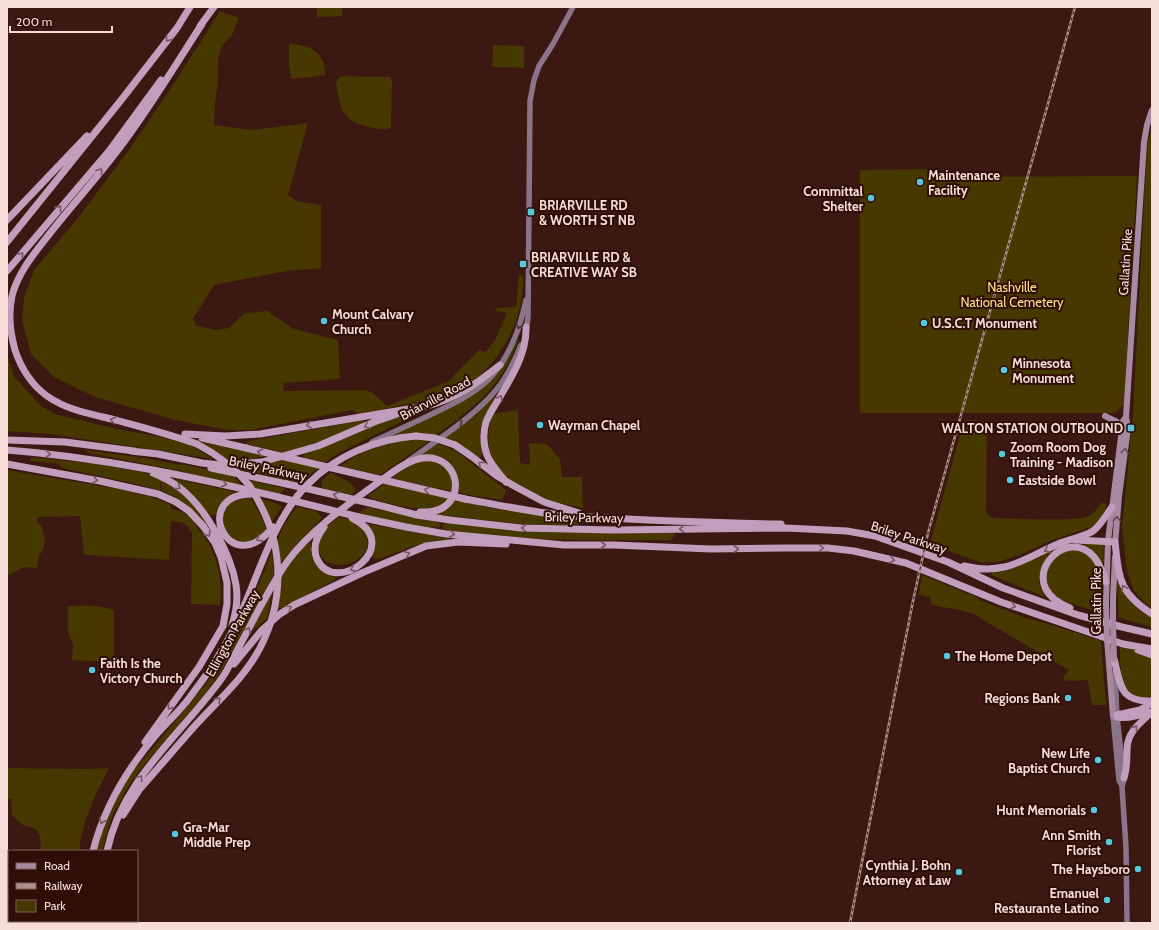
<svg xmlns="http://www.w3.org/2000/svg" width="1159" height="930" font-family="Cabin,sans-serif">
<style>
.green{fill:#473700}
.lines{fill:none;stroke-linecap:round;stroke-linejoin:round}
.secondary{stroke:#8a7487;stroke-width:5.5}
.primary{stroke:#a78aa2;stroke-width:6}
.highway{stroke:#c19ebb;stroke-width:7}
.rail-casing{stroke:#ad908a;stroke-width:2.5}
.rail{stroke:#300e08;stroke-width:1;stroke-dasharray:3;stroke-linecap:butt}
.primary-bridge{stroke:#a78aa2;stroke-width:6}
.highway-bridge{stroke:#c19ebb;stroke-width:7}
.oneway{stroke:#785662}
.oneway2{stroke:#503234}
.oneway3{stroke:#66464d}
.poi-dot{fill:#55cadf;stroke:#300e08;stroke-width:1.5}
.labels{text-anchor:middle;stroke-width:4;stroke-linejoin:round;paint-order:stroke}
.poi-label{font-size:13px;font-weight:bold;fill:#f5dcd6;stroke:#300e08;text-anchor:start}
.street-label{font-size:13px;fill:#f5dcd6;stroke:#300e08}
.park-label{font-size:13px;fill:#fde089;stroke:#300e08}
</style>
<rect width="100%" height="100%" fill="#3b1812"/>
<path class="green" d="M317 7H342V16L317 17Z
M220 11 239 18 232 35 222 46 218 60V83L215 103 214 125 251 130 308 123 288 195 296 201 321 205V268L287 271 214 285 193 319 197 326 216 330 229 328 245 313 267 311 294 329 338 340 340 379 283 383 284 391 366 390 373 393 387 406 449 381 479 350 486 352 495 340 507 313 496 311 495 308 516 307 519 275 523 276C523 289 522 303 518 315 507 350 482 382 447 395 431 402 414 403 397 406 384 409 371 412 358 414L353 410 250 430H228L175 420 95 397 54 377 31 354 22 321 24 297 34 270 78 218 131 147 175 82Z
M289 44C310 44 326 53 325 75L293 79 291 77 289 64Z
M493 45 524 46V68L492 67Z
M341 76 389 77 392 81 391 128C383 130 377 129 370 127 342 123 340 107 336 82Z
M1152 129V607L1146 604 1134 591 1127 572 1122 528 1133 415 1147 143Z
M927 169V177L1137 176 1124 404 1115 413H860V170Z
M518 340H519C513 354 507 367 499 379 482 402 458 419 436 435L418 433 391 436 482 386Z
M7 354 14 376 41 406 55 414 117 429 156 436 184 443 196 448 213 459 51 434 7 431Z
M495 395C493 406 482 417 480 430 479 438 484 452 481 457H478L445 438 476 415Z
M518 410 520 463 530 465 529 443 547 444 560 459 562 477H582L583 508 541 499 505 477 489 455 488 440 489 426 492 414Z
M402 415 403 421 343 451 325 462 305 458 303 456 305 453 382 421Z
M364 420 363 423 333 437 285 453 246 444 247 442 254 440Z
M964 420 987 421 986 513 992 518C1009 518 1080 523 1091 515 1095 512 1098 507 1101 503L1107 504C1104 515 1098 522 1089 530L1088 528 1050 541 1017 556 998 562H979L930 544Z
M413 439 429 441 380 475 340 466C362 450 386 443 413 439Z
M201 442 268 456C257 457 241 462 231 460 220 457 209 449 200 443Z
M438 443 456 451 506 490 502 500C486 497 471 496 456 492L455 473 423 454Z
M86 450 144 458 181 465 182 464 234 476 242 486 171 469 88 453Z
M31 457 105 465 145 473 158 478 187 497 208 525 207 526 189 508 190 507 177 498 162 491 161 481 160 484 161 491 141 485 62 468 59 464 30 461Z
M282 459 318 468 301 483 237 469 238 467Z
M426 460C430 461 435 461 439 463 449 468 455 481 451 491L392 478 411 464Z
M7 470 119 489 151 497 169 504 172 509C176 511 180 511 184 513 190 516 195 523 199 529 217 551 223 577 220 605L191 604 192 532 189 531 190 529 184 523 171 521 169 560 84 555 80 516 38 517 37 521 42 527 45 541 44 548 39 556 37 568 24 567 7 576Z
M330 473H332C341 479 351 480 356 490L354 493 350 495 322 488C321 480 324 478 330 473Z
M177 479 231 491 238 494 217 515 209 516 196 498 176 481Z
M246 480 285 488 280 495 253 489Z
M385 483 449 498C446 500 444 503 441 505 425 515 389 503 372 499L369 495Z
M251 498 261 516 267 530C258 538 247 546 234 540 231 539 227 534 225 532L222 514C229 501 237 499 251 498Z
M260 499 273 502 282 507 271 523Z
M453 499C495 510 537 516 579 520V525H555L520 524 434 514Z
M296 507 316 511 322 518 296 545 280 564 277 541 283 527Z
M367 507 435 521 441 524 440 527C425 530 376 517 359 513Z
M339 517C351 520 364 524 367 538 374 566 319 578 319 546 320 540 321 533 325 529 329 524 334 521 339 517Z
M447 523 672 532 675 533 672 540C598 540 523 542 449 531L443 529 442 527 443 524Z
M366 524H369L452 539 414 546 376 560 371 555 369 527Z
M311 542 312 551 336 576 335 580 277 610 281 576 302 548Z
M1085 542 1104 543 1103 567 1084 547Z
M1052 550 1046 558 1042 571 1040 573 1039 582 1045 597 991 575 993 571 1032 559C1040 561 1045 552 1052 550Z
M1066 550 1082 551 1094 561 1100 575 1101 584V603L1098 612 1060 600 1055 596 1049 588 1046 577 1050 562Z
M272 552 274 574 223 668 205 694 143 766 129 785 112 816 102 851H97L105 821 125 781 206 684 227 653 243 622Z
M922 575 974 596 982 601 1026 618 1055 626 1101 641 1106 705H1092L1088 680 1073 681 1064 680 1063 677 1069 670 983 620C974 610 945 608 931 605L930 597 919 595Z
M1117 580C1120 584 1122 590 1125 594 1132 605 1141 613 1152 618V627L1119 618Z
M273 589 267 619 253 630 254 625Z
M68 606C84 606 100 604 114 611V662L72 660 73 645 68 632Z
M1120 646 1142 652 1152 657V696C1119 707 1120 667 1120 646Z
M7 768 89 769 109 768C96 793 82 822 79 851H41L40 836 36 829 23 825 12 815 11 799 7 798Z"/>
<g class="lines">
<path class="secondary" d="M526 331 528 317 530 101 534 80 539 66 553 44 573 7
M372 442C391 433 409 425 428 416 448 406 469 397 486 382 508 361 520 329 526 300
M408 461C436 441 475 416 496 390 507 377 515 360 521 345
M1115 672 1117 717 1124 779 1122 787 1126 847 1127 923
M1117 715 1113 716 1119 780 1122 786"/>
<path class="primary" d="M1105 416 1117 422 1121 432
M1115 545 1119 496 1128 428 1126 417 1144 142 1147 125 1152 110
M1106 602 1108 541 1123 421 1126 417
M1113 623V599L1115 557
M1107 639 1113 716 1117 717"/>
<path class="highway" d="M200 26 214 7
M7 220 87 136
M7 242 122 99 177 28 190 7
M7 271 109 151 161 80
M185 434 225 436 260 434 426 406C456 399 476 384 500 365
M202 438 246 448
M7 440 65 442 134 451
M197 444C169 434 141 427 112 419 90 414 67 410 47 396 32 385 21 368 15 350 10 332 8 314 12 296 18 272 36 251 51 232 77 199 105 169 129 135 155 99 178 61 202 24
M455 445 471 456 497 476 516 487 544 502 579 513
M7 450C98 457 189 476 278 497
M131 451 158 454 202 463 220 465 262 462 318 446 374 422 397 414
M7 464 100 481 158 494 176 502 189 511 203 526 215 543 221 557 227 583V604L223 626 199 667 145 742
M211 468 287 484
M153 473C163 477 172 482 180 488 206 508 231 554 236 585 238 598 236 613 232 625
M506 482C499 473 491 465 487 455 483 445 483 431 486 422 489 414 494 407 498 400 511 378 527 354 526 327
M254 494C189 492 228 583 273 527
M465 499C500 505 535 513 571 516 641 520 711 523 781 524
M374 504 417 515 450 520 521 528 613 530 786 528 847 531 875 536 948 562 1003 588 1078 615 1122 627 1152 634
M359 517 406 527 446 534 564 545H614L711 549 787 548H828L854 551 906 563 1001 602 1123 644 1152 649
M324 527C317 536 312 547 317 559 335 598 406 545 352 518
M1076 540 1115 542C1119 578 1119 593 1152 614
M964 566C1005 576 1023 559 1058 544 1069 539 1082 538 1093 531 1101 525 1106 515 1112 507
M1070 608C1065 606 1059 603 1054 599 1022 572 1068 527 1094 557 1100 564 1103 573 1106 582
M1138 650 1152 655
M1114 659C1121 685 1119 702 1152 701
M234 664 262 630 280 614 294 605 364 572 426 546 458 542 506 544
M1117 715 1140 710 1152 703
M1117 717C1128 719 1138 716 1148 712
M1124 778C1127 768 1127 759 1127 750 1127 732 1140 723 1152 712
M123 815 139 790 192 729
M93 851C104 808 127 769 156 735 167 722 180 711 190 697 207 675 223 651 235 626 258 580 271 521 308 484 336 456 375 439 416 436
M107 851C122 779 181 735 222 678 229 668 234 656 240 645 255 617 269 588 287 562 310 530 351 502 383 479 397 469 417 453 436 459 457 465 463 494 444 507 437 512 428 512 420 512
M89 921V923
M102 921V923"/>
<defs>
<path id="rail" d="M850 923 913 601 928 533 1075 7"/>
</defs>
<use href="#rail" class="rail-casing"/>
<use href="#rail" class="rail"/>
<path class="primary-bridge" d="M1106 602 1107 639
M1113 623 1114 659"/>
<path class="highway-bridge" d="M416 436 435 438 455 445
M246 448 465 499
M287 484 374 504
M278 497 359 517
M192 729C215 703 244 679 260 648 283 604 284 552 262 508 258 500 254 492 249 485 234 467 216 454 197 444"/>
</g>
<defs><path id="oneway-chevron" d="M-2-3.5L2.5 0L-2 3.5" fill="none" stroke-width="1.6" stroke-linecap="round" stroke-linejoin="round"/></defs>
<g class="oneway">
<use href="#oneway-chevron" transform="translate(168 39) rotate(128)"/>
<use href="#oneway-chevron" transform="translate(100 171) rotate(-50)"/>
<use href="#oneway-chevron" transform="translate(59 208) rotate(-51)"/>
<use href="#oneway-chevron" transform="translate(21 255) rotate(-50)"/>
<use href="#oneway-chevron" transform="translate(500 398) rotate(-60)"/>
<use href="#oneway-chevron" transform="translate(113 420) rotate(-166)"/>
<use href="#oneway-chevron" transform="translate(309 425) rotate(170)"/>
<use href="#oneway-chevron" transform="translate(367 426) rotate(155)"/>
<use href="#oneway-chevron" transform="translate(260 452) rotate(-167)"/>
<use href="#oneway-chevron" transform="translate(48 454) rotate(5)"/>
<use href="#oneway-chevron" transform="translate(481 464) rotate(-141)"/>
<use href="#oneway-chevron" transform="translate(95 480) rotate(11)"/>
<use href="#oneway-chevron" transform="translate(224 484) rotate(13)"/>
<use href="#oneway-chevron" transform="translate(178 487) rotate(36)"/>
<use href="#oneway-chevron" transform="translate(427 490) rotate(-167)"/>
<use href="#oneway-chevron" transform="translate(336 495) rotate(-167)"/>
<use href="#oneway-chevron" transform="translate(524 528) rotate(-177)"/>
<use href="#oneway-chevron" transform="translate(682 529) rotate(179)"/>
<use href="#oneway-chevron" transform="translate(208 534) rotate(55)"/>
<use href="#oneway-chevron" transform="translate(452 534) rotate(6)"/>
<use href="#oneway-chevron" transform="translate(259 539) rotate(148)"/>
<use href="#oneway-chevron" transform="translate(603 545)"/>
<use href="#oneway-chevron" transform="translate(821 548) rotate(1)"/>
<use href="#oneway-chevron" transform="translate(736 549)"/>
<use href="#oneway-chevron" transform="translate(1047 550) rotate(154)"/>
<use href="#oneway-chevron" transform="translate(407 554) rotate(-23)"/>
<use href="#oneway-chevron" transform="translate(892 560) rotate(13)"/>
<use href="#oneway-chevron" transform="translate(353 569) rotate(156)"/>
<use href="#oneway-chevron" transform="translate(1124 588) rotate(-117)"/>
<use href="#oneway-chevron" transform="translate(1013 606) rotate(19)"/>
<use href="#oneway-chevron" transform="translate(289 608) rotate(-31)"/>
<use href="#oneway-chevron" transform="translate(248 630) rotate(-62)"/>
<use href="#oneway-chevron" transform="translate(218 700) rotate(-47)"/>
<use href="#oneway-chevron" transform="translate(170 707) rotate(126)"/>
<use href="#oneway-chevron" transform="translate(1135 728) rotate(-51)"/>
<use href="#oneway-chevron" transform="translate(140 778) rotate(-54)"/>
<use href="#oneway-chevron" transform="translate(102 821) rotate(113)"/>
</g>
<g class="oneway2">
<use href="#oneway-chevron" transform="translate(519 326) rotate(109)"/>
<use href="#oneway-chevron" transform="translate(460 422) rotate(-37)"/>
</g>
<g class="oneway3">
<use href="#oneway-chevron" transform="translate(1125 451) rotate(-83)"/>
<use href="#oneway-chevron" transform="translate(1117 519) rotate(-85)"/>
</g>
<g class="poi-dot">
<circle cx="920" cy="182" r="4"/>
<circle cx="871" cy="198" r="4"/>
<rect x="527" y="208" width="8" height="8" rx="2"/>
<rect x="519" y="260" width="8" height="8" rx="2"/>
<circle cx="324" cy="321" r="4"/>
<circle cx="924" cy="323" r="4"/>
<circle cx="1004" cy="370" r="4"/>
<circle cx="540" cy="425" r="4"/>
<rect x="1127" y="424" width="8" height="8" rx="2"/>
<circle cx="1002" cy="454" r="4"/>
<circle cx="1010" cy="480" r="4"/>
<circle cx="947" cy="656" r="4"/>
<circle cx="92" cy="670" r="4"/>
<circle cx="1068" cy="698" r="4"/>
<circle cx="1098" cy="760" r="4"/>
<circle cx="1094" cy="810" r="4"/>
<circle cx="175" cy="834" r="4"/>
<circle cx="1109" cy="842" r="4"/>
<circle cx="1138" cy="869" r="4"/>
<circle cx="959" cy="872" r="4"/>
<circle cx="1107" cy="900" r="4"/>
</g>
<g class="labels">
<g class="poi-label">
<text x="928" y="180">Maintenance<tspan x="928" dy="15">Facility</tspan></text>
<text x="863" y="196" text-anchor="end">Committal<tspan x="863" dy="15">Shelter</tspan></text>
<text x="539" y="210">BRIARVILLE RD<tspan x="539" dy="15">&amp; WORTH ST NB</tspan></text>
<text x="531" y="262">BRIARVILLE RD &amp;<tspan x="531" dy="15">CREATIVE WAY SB</tspan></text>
<text x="332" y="319">Mount Calvary<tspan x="332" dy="15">Church</tspan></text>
<text x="932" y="328">U.S.C.T Monument</text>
<text x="1012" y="368">Minnesota<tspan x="1012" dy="15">Monument</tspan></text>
<text x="548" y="430">Wayman Chapel</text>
<text x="1123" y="433" text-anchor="end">WALTON STATION OUTBOUND</text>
<text x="1010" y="452">Zoom Room Dog<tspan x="1010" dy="15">Training - Madison</tspan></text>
<text x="1018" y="485">Eastside Bowl</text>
<text x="955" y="661">The Home Depot</text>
<text x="100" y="668">Faith Is the<tspan x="100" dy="15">Victory Church</tspan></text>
<text x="1060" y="703" text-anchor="end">Regions Bank</text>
<text x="1090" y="758" text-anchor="end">New Life<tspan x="1090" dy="15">Baptist Church</tspan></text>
<text x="1086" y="815" text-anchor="end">Hunt Memorials</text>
<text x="183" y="832">Gra-Mar<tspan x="183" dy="15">Middle Prep</tspan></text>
<text x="1101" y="840" text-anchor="end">Ann Smith<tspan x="1101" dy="15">Florist</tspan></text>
<text x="951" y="870" text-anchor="end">Cynthia J. Bohn<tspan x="951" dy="15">Attorney at Law</tspan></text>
<text x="1130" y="874" text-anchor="end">The Haysboro</text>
<text x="1099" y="898" text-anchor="end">Emanuel<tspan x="1099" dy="15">Restaurante Latino</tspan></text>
</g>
<g class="street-label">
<text transform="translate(1125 262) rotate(-86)" y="5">Gallatin Pike</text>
<text transform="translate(435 398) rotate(-28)" y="5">Briarville Road</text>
<text transform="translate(268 468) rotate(12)" y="5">Briley Parkway</text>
<text transform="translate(584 517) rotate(1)" y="5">Briley Parkway</text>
<text transform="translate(909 537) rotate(18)" y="5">Briley Parkway</text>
<text transform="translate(1096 601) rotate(-90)" y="5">Gallatin Pike</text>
<text transform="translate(232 633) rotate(-61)" y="5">Ellington Parkway</text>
</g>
<g class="park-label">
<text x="1012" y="292">Nashville<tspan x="1012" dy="15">National Cemetery</tspan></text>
</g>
</g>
<rect width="1159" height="930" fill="none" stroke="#f5dcd6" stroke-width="16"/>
<rect x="8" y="850" width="130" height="72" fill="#300e08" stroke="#7f605a"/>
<rect x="16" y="863" width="20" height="6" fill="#a78aa2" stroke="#7f605a"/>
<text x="44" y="870" font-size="12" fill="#f5dcd6">Road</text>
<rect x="16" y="883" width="20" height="6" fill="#ad908a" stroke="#7f605a"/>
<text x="44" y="890" font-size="12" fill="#f5dcd6">Railway</text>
<rect x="16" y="900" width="20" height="12" fill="#473700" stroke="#7f605a"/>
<text x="44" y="910" font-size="12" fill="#f5dcd6">Park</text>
<path d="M10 26v6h102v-6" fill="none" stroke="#f5dcd6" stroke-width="2"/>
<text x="16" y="26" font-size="12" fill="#f5dcd6" stroke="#300e08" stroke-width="3" paint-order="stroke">200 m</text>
</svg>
